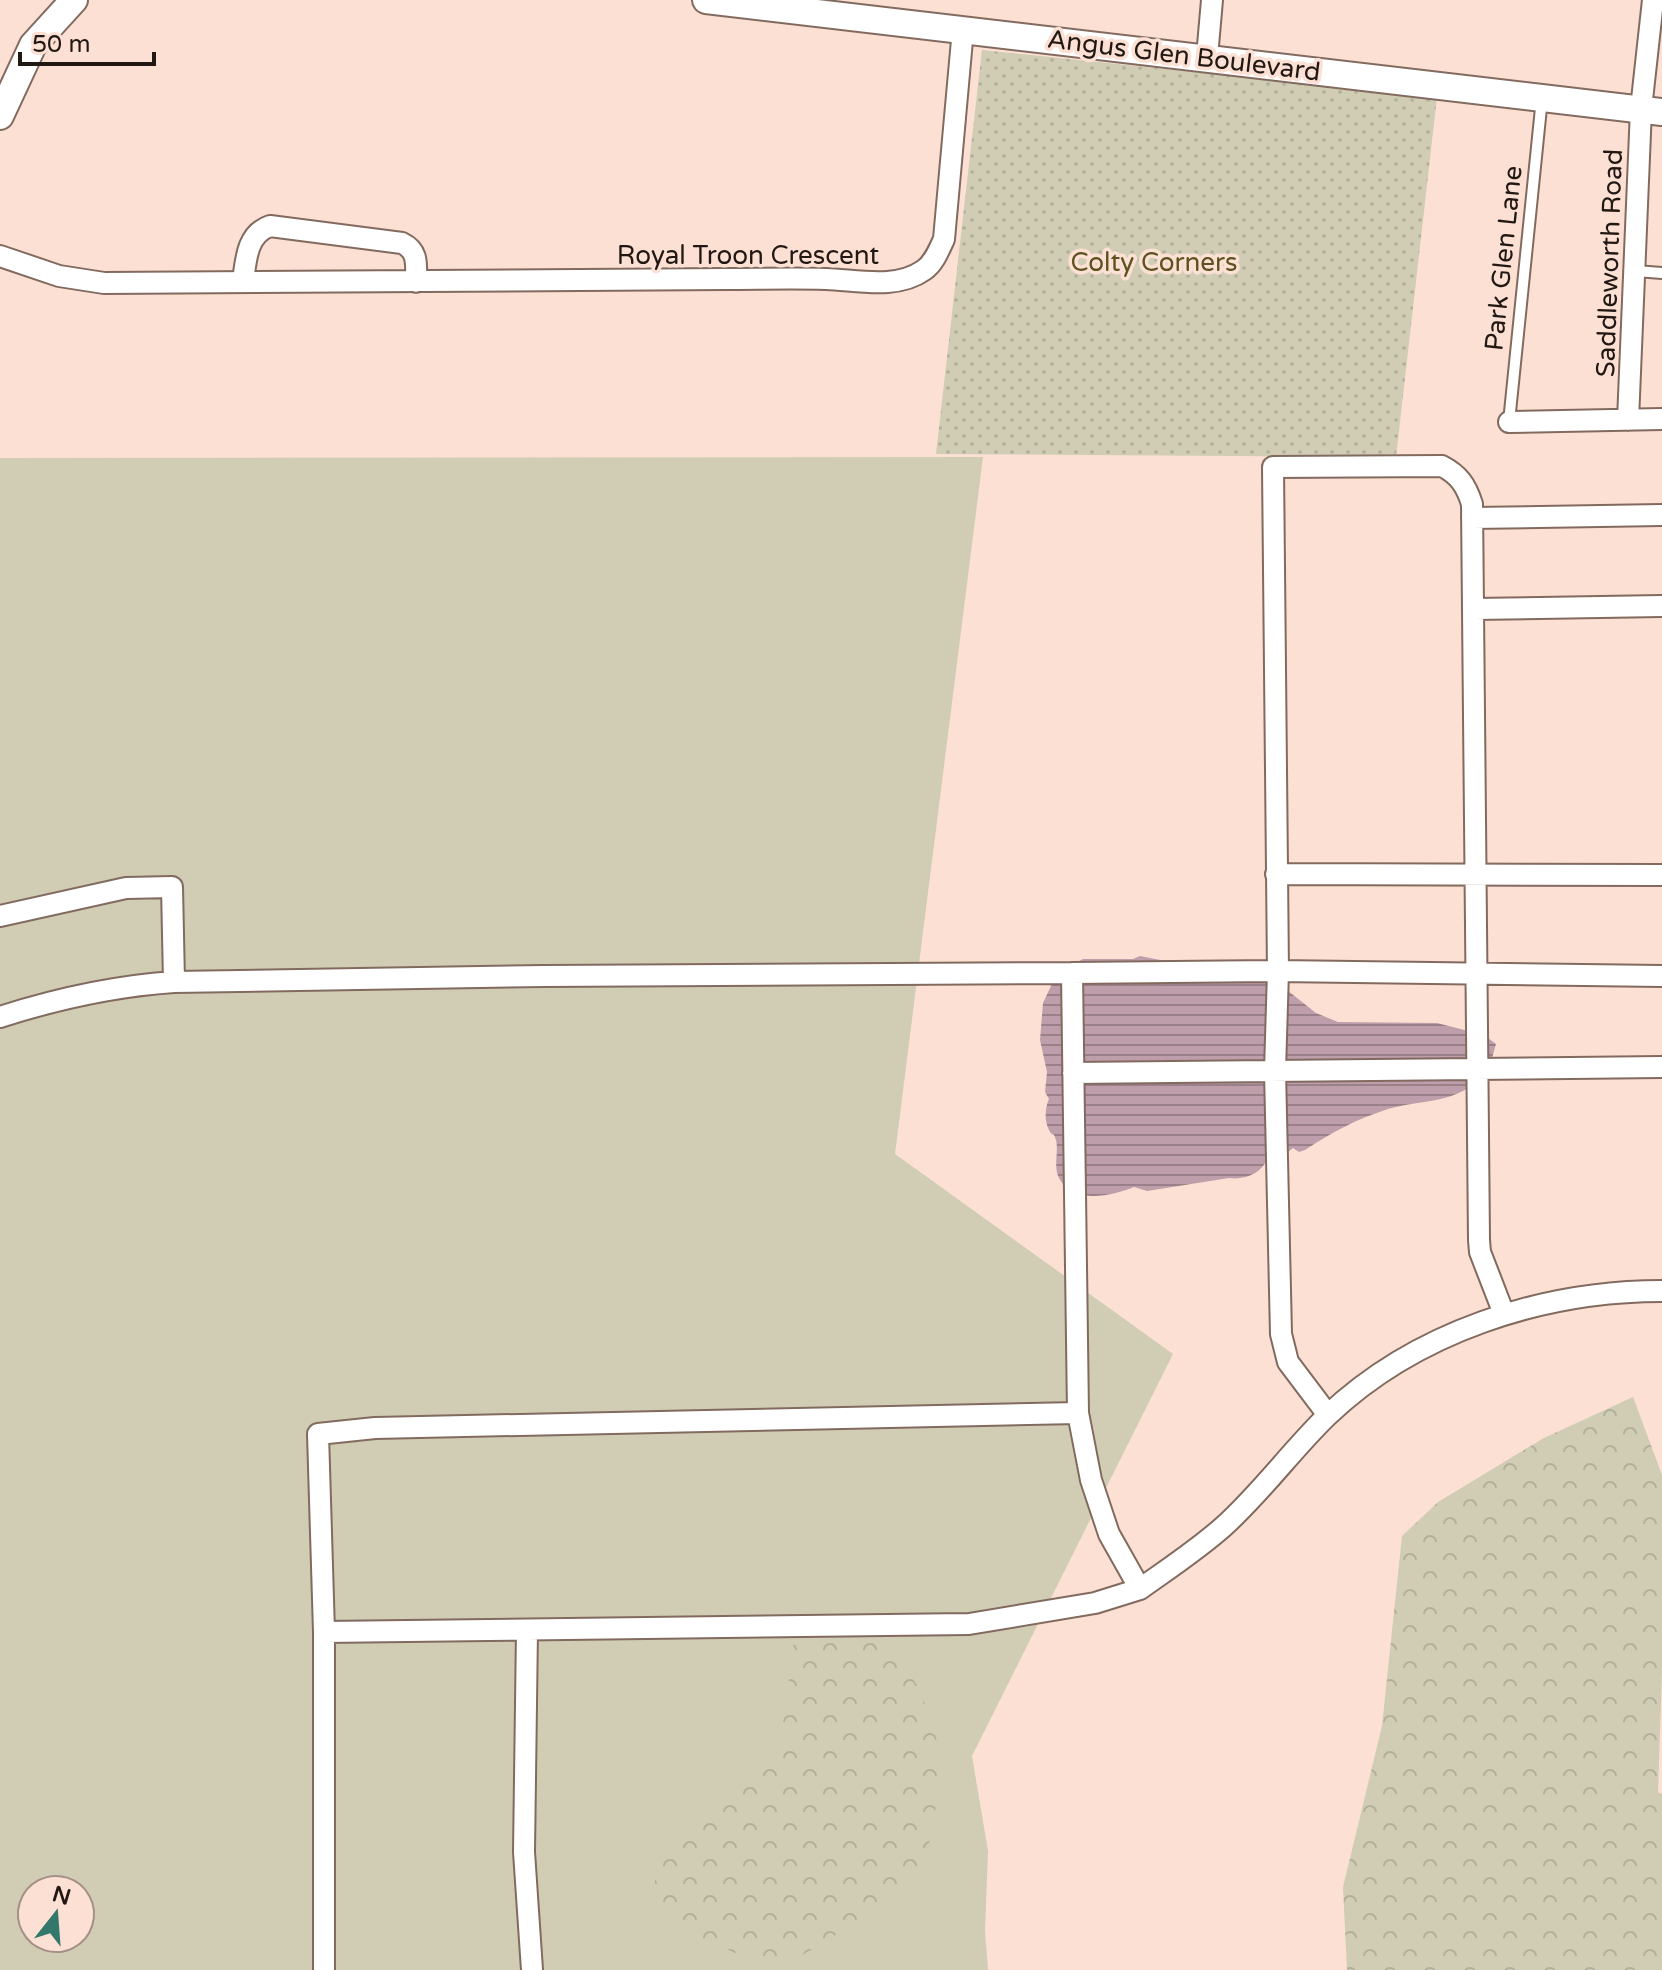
<svg xmlns="http://www.w3.org/2000/svg" width="1662" height="1970" font-family="'Varela Round',sans-serif">
<style>
.green{fill:#d0cdb4;fill-rule:evenodd}
.forest{fill:url(#forest-crowns)}
.park{fill:url(#park-dots)}
.water{fill:url(#water-rules)}
.lines{fill:none;stroke-linecap:round;stroke-linejoin:round}
.service-casing{stroke:#826a5f;stroke-width:14}
.minor-casing{stroke:#826a5f;stroke-width:24}
.tertiary-casing{stroke:#826a5f;stroke-width:30}
.service{stroke:#fff;stroke-width:10}
.minor{stroke:#fff;stroke-width:20}
.tertiary{stroke:#fff;stroke-width:26}
.labels{text-anchor:middle;stroke-width:7;stroke-linejoin:round;paint-order:stroke}
.street-label{font-size:26px;fill:#211713;stroke:#fbe0d3}
.park-label{font-size:26px;fill:#5b521f;stroke:#fbe0d3}
</style>
<defs>
<pattern id="forest-crowns" width="20" height="18" patternUnits="userSpaceOnUse" patternTransform="scale(2)"><rect width="20" height="18" fill="#d0cdb4"/><path d="M2 6a3 3 0 1 1 6 0M12 15a3 3 0 1 1 6 0" fill="none" stroke="#b2af9a"/></pattern>
<pattern id="park-dots" width="8" height="8" patternUnits="userSpaceOnUse" patternTransform="scale(2)"><rect width="8" height="8" fill="#d0cdb4"/><path d="M2 2h.1M6 6h.1" fill="none" stroke="#b2af9a" stroke-width="1.8" stroke-linecap="round"/></pattern>
<pattern id="water-rules" width="6" height="5" patternUnits="userSpaceOnUse" patternTransform="scale(2)"><rect width="6" height="5" fill="#be9eaa"/><path d="M0 2.5h6" fill="none" stroke="#9a8089"/></pattern>
</defs>
<rect width="100%" height="100%" fill="#fbe0d3"/>
<path class="green" d="M983 457 895 1154 1173 1354 972 1756 988 1851 985 1931 988 1970H0V458ZM32 1890H80V1938H32Z"/>
<path class="forest" d="M1633 1397 1662 1475V1673L1658 1792 1662 1794V1970H1347L1343 1887 1382 1726 1402 1536 1438 1502 1544 1438Z
M872 1616 920 1690 944 1762 928 1850 894 1900 794 1960 748 1959 683 1929 655 1894V1851L779 1751 797 1620Z"/>
<path class="park" d="M982 50 1437 97 1396 457 936 454Z"/>
<path class="water" d="M1140 956 1278 983 1316 1013 1338 1022 1437 1023 1484 1035 1496 1044C1493 1053 1491 1067 1485 1073 1456 1106 1425 1098 1388 1109 1357 1119 1332 1132 1305 1150L1299 1152 1293 1148 1277 1161 1267 1160C1260 1174 1245 1180 1229 1178L1147 1191 1134 1187C1112 1196 1073 1205 1059 1178 1053 1167 1059 1151 1056 1140 1053 1130 1053 1138 1049 1130 1044 1121 1045 1107 1049 1099L1045 1092 1047 1072 1040 1040 1043 1003 1057 973 1083 959H1133Z"/>
<g class="lines">
<defs>
<path id="service" d="M1636 271 1662 273
M1509 422 1542 98"/>
<path id="minor" d="M1207 57 1212 0
M0 256 59 276 104 283 725 279C759 279 792 278 826 279 857 280 896 290 924 270 934 263 939 250 944 239L963 29
M243 281C246 259 247 234 270 226L402 243C419 251 416 265 416 282
M1628 420 1641 109 1653 0
M1509 422 1662 419
M1472 518 1662 515
M1474 609 1662 606
M1276 874 1662 875
M0 916 126 888 172 887 174 982
M1662 976 1278 971 1072 973 1078 1413 1091 1480 1109 1534 1140 1589C1168 1569 1197 1550 1223 1527 1261 1493 1291 1451 1327 1416 1415 1332 1542 1291 1662 1291
M0 1017C56 999 115 986 174 982L544 976 1072 973
M1073 1073 1662 1067
M1078 1413 375 1428 318 1434 324 1632 969 1624 1095 1603 1140 1589
M1328 1415 1288 1362 1281 1334 1275 1071 1278 971 1273 467 1442 466C1459 475 1466 485 1472 504L1479 1240 1480 1252 1504 1314
M527 1630 524 1852 532 1970
M324 1632V1970"/>
<path id="tertiary" d="M706 0 1662 112
M0 116 33 45 74 0"/>
</defs>
<use href="#service" class="service-casing"/>
<use href="#minor" class="minor-casing"/>
<use href="#tertiary" class="tertiary-casing"/>
<use href="#service" class="service"/>
<use href="#minor" class="minor"/>
<use href="#tertiary" class="tertiary"/>
</g>
<g class="labels">
<g class="street-label">
<text transform="translate(1184 55) rotate(7)" y="9">Angus Glen Boulevard</text>
<text x="748" y="264">Royal Troon Crescent</text>
<text transform="translate(1503 258) rotate(-84)" y="9">Park Glen Lane</text>
<text transform="translate(1609 263) rotate(-88)" y="9">Saddleworth Road</text>
</g>
<g class="park-label">
<text x="1154" y="271">Colty Corners</text>
</g>
</g>
<g transform="translate(56 1914) rotate(17)"><circle r="38" fill="#fbe0d3" stroke="#a49086" stroke-width="2"/>
<path d="M0-6L14 30L0 20L-14 30Z" fill="#34786c"/>
<text y="-12" font-size="22" font-weight="bold" text-anchor="middle" fill="#211713">N</text>
</g>
<path d="M20 52v12h134v-12" fill="none" stroke="#211713" stroke-width="4"/>
<text x="32" y="52" font-size="24" fill="#211713" stroke="#fbe0d3" stroke-width="6" paint-order="stroke">50 m</text>
</svg>
